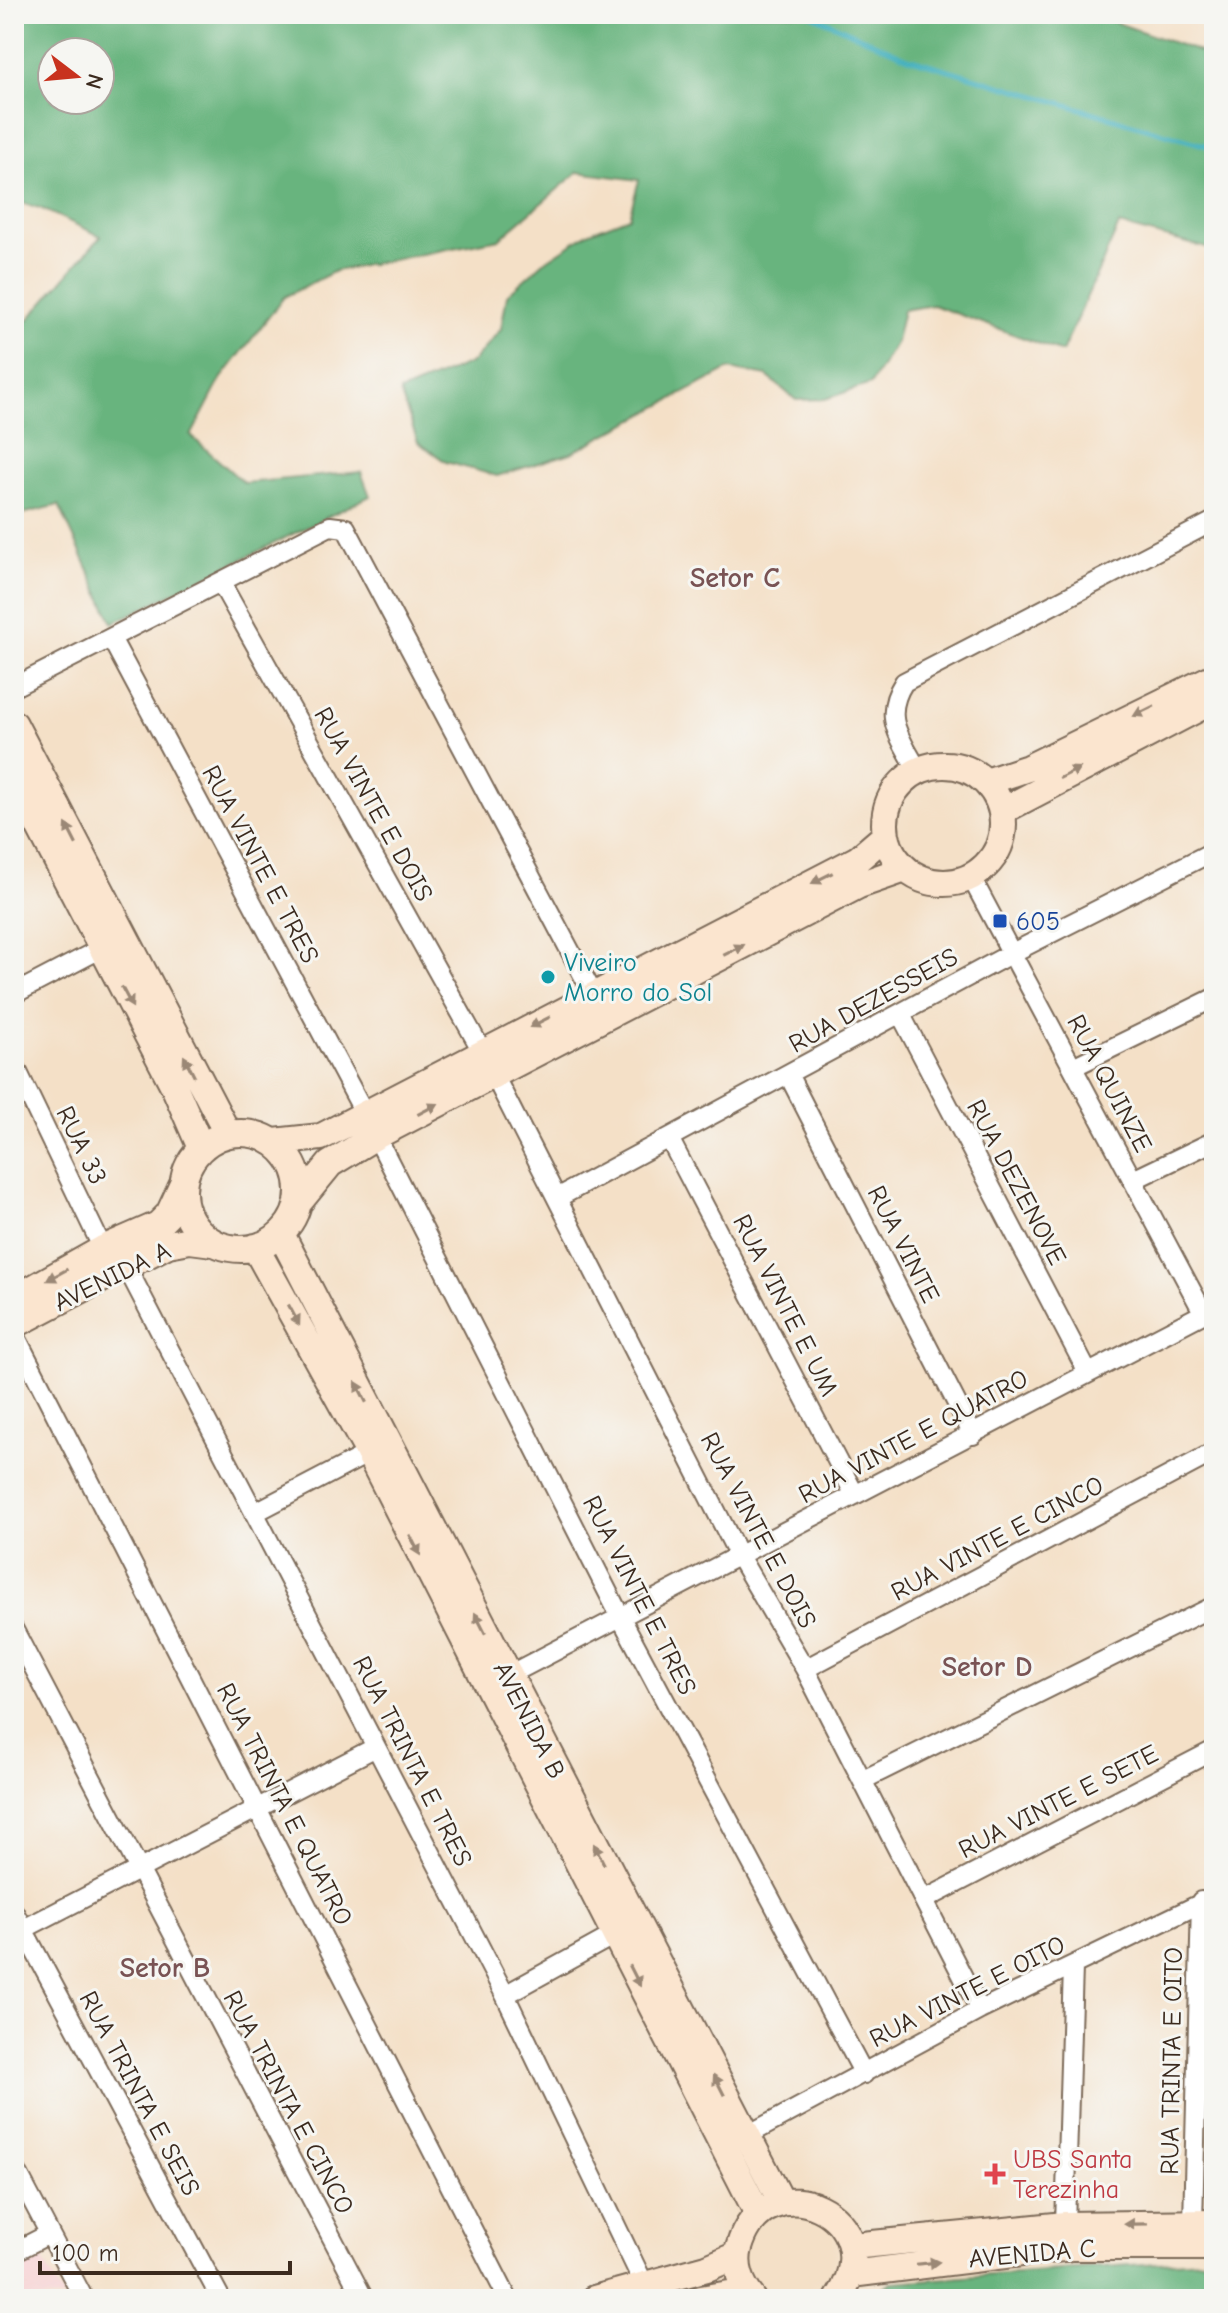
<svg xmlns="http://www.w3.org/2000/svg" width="1228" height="2313" font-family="'Comic Neue',sans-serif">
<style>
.built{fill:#f7cfd1}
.forest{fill:#68b47e;stroke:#526f4e;stroke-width:2;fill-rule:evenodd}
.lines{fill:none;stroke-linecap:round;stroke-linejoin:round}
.stream{stroke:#41afbd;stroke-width:5}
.street-casing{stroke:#7c6a59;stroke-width:22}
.secondary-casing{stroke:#7c6a59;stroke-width:30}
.street{stroke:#fff;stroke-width:18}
.secondary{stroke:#fbe5cf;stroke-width:26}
.oneway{fill:#9b8876}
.transit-dot{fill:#1a4fb4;stroke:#f6f6f2;stroke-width:3}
.culture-dot{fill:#0f9aa8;stroke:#f6f6f2;stroke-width:3}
.health-dot{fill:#e0444e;stroke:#f6f6f2;stroke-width:3}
.labels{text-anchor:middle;stroke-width:6;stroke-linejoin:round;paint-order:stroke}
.street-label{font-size:26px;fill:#3b2a1e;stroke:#f6f6f2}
.transit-label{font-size:26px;fill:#164399;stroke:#f6f6f2;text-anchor:start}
.culture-label{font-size:26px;fill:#0d838f;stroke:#f6f6f2;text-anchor:start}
.health-label{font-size:26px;fill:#be3a42;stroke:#f6f6f2;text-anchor:start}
.neighbourhood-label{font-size:28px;font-weight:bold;fill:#795354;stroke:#f6f6f2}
</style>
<rect width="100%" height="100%" fill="#f6f6f2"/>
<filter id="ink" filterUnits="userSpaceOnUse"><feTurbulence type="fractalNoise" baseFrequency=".0125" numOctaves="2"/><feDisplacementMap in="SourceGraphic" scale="16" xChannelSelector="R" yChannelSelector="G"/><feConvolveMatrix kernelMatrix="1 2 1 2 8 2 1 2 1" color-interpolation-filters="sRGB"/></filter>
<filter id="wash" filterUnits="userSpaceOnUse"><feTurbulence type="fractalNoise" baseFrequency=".006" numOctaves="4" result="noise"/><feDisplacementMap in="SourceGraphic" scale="32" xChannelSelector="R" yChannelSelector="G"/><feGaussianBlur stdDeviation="1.8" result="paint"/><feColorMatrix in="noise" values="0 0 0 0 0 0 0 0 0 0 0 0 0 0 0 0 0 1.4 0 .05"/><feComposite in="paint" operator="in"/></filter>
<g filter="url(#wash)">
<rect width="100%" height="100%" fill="#f4e0c7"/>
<path class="built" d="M36 2247 64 2299H14V2258Z"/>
<path class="forest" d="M14 14H1092L1214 57V250L1119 225 1062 352 933 305 903 310 896 342 871 384 825 399 796 400 767 376 729 369 571 453 497 476 446 462 418 442 400 392 473 362 501 329 507 295 544 262 588 233 629 217 639 180 578 172 499 239 335 271 284 297 221 379 191 436 244 483 361 472 370 496 113 623 59 505 14 516V336L101 236 40 208 14 201ZM52 52H100V100H52Z
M1214 2259V2299H863L893 2282Z"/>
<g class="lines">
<path class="stream" d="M194 14H343
M810 14 908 58 1214 148"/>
</g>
</g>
<g filter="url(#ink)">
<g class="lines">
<defs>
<path id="street" d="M221 583 482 1051
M111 638 365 1114
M14 687 330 526 346 528 593 994
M918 771C901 738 881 718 904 682L1214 521
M971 877 1203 1312
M14 994 102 948
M901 1015 1088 1373
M14 1064 103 1249
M1073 1067 1214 998
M494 1075 739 1556 805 1669 980 2010
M789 1076 973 1435
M376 1136 620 1616 864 2074
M670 1140 855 1495
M1133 1180 1214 1141
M559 1197 1012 953 1214 851
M126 1266 505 1995 644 2284
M14 1333 508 2299
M254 1513 369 1453
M14 1630 364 2299
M805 1669 1214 1452
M507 1676 1214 1308
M863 1780 1214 1606
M926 1899 1214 1750
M14 1912 221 2299
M14 1934 376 1747
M505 1995 614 1935
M746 2136 980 2010 1214 1897
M14 2166 84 2299
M1193 2223 1201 1901
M1065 2225 1073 1967
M14 2252 49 2234"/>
<path id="secondary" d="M14 724 228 1134
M885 824a59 59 0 1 1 118 0a59 59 0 1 1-118 0Z
M14 778 174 1086 201 1148
M986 782 1028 768 1214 677
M1002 811 1214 700
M183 1191a58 58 0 1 1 116 0a58 58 0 1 1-116 0Z
M274 1142 321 1137 858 859 886 835
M299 1202 330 1164 376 1136 859 885 905 869
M281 1234 782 2203
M255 1247 369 1453 758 2214
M14 1299 103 1249 158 1225 169 1214 183 1184
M14 1325 168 1244 190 1240 213 1243
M852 2246 1065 2225 1214 2223
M851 2274 1071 2247H1214
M594 2299 707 2268 737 2255
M701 2299 746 2291
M753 2299C741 2285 734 2266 739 2248 765 2156 895 2216 838 2299"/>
</defs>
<use href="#street" class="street-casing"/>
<use href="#secondary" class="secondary-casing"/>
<use href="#street" class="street"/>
<use href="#secondary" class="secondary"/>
</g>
<defs><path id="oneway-solid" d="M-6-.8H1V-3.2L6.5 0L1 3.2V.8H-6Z" transform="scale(2)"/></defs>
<g class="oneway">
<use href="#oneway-solid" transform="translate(1144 711) rotate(154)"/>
<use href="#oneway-solid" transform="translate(1070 773) rotate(-27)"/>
<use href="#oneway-solid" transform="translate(71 834) rotate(-117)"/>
<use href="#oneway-solid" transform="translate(822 878) rotate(153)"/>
<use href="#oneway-solid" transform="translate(734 950) rotate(-27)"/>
<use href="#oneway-solid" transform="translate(127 997) rotate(62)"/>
<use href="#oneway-solid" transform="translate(540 1022) rotate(153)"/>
<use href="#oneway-solid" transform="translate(189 1066) rotate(-117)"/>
<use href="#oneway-solid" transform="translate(428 1109) rotate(-28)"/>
<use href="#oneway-solid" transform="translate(57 1275) rotate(151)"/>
<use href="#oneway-solid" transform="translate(294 1315) rotate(62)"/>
<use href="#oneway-solid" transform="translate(361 1392) rotate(-117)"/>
<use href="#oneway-solid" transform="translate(415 1545) rotate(63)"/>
<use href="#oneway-solid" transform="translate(480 1623) rotate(-117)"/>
<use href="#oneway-solid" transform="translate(599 1854) rotate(-117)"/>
<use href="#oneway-solid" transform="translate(635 1976) rotate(63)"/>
<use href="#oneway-solid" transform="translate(719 2085) rotate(-117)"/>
<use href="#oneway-solid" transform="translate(1136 2224) rotate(179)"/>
<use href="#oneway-solid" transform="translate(928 2263) rotate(-6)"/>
</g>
</g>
<rect class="transit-dot" x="992" y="913" width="16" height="16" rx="4"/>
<circle class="culture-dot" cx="548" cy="977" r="8"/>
<path class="health-dot" d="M991 2162h8v8h8v8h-8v8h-8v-8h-8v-8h8z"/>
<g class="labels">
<g class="street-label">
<text transform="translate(374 804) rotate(61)" y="9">RUA VINTE E DOIS</text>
<text transform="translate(261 864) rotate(62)" y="9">RUA VINTE E TRES</text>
<text transform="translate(873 1000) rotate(-29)" y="9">RUA DEZESSEIS</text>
<text transform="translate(1110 1083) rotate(62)" y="9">RUA QUINZE</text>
<text transform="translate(82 1145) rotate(64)" y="9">RUA 33</text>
<text transform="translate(1017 1182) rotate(62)" y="9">RUA DEZENOVE</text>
<text transform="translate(904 1244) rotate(63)" y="9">RUA VINTE</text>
<text transform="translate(112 1276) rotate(-26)" y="9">AVENIDA A</text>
<text transform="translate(786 1305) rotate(63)" y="9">RUA VINTE E UM</text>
<text transform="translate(913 1436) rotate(-28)" y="9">RUA VINTE E QUATRO</text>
<text transform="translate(759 1530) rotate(62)" y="9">RUA VINTE E DOIS</text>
<text transform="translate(997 1538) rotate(-28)" y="9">RUA VINTE E CINCO</text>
<text transform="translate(640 1595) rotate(63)" y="9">RUA VINTE E TRES</text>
<text transform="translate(530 1720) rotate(63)" y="9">AVENIDA B</text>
<text transform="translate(413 1761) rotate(63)" y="9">RUA TRINTA E TRES</text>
<text transform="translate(1058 1801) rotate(-27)" y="9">RUA VINTE E SETE</text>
<text transform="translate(285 1804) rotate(63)" y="9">RUA TRINTA E QUATRO</text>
<text transform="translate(967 1991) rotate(-27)" y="9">RUA VINTE E OITO</text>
<text transform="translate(1171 2061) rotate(-89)" y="9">RUA TRINTA E OITO</text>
<text transform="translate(140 2093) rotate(62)" y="9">RUA TRINTA E SEIS</text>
<text transform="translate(289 2102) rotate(62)" y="9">RUA TRINTA E CINCO</text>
<text transform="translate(1032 2253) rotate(-5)" y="9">AVENIDA C</text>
</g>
<g class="transit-label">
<text x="1016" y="930">605</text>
</g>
<g class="culture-label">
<text x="564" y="971">Viveiro<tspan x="564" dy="30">Morro do Sol</tspan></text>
</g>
<g class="health-label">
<text x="1013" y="2168">UBS Santa<tspan x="1013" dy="30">Terezinha</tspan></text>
</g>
<g class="neighbourhood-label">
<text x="735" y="587">Setor C</text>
<text x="987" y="1676">Setor D</text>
<text x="165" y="1977">Setor B</text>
</g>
</g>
<rect width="1228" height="2313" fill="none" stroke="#f6f6f2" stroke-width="48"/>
<g transform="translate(76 76) rotate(106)"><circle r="38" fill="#f6f6f2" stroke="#aba49d" stroke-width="2"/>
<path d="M0-6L14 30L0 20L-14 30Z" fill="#c8321e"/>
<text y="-12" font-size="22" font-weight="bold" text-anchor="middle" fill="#3b2a1e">N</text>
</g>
<path d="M40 2261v12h250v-12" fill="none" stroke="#3b2a1e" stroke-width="4"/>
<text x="52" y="2261" font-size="24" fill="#3b2a1e" stroke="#f6f6f2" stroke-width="6" paint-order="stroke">100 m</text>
</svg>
